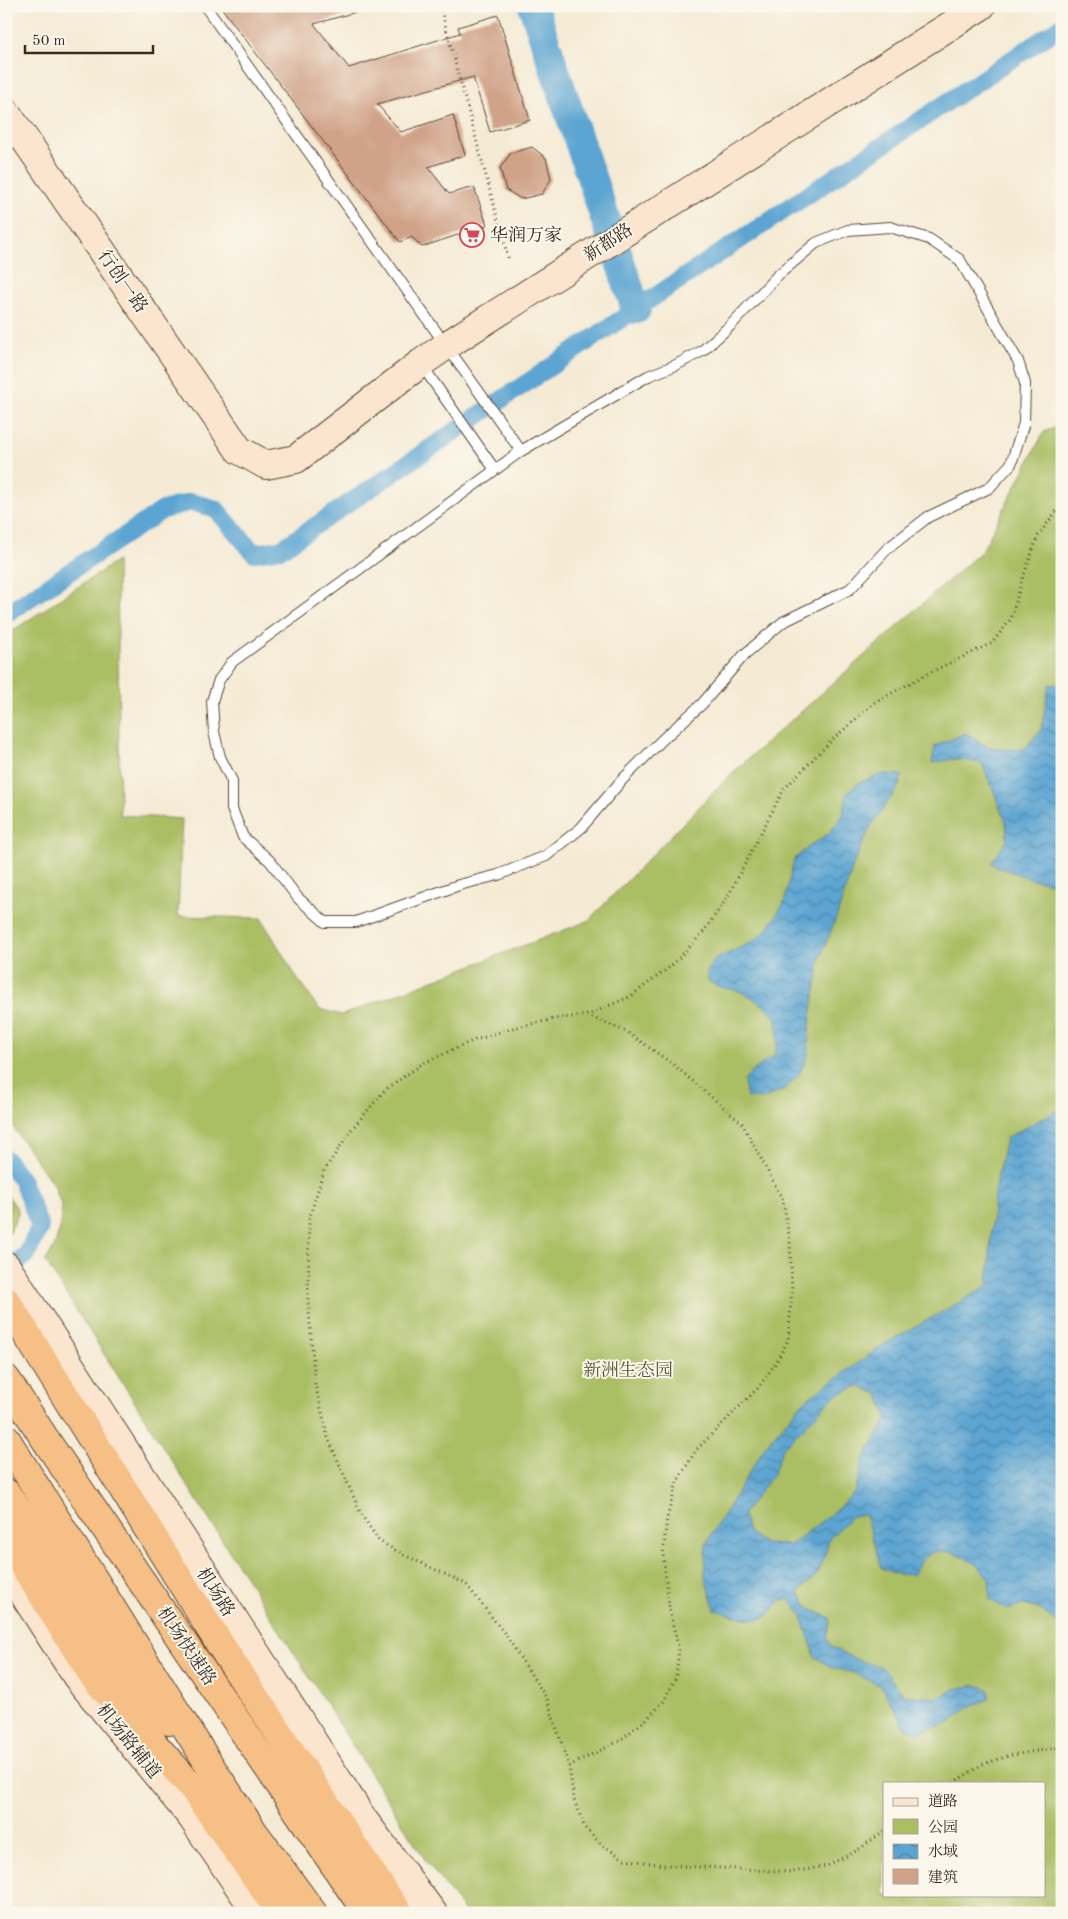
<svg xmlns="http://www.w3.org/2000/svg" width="1068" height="1919" font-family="'Old Standard TT','Noto Serif SC',serif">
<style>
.grass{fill:url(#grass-tufts);stroke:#727440}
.park{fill:#aabe63;stroke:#727440;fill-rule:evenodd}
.water{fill:url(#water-waves);stroke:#4b6778;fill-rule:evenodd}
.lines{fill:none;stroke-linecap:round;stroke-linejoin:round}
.canal{stroke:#5ba4d2;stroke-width:18}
.river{stroke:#5ba4d2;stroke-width:30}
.building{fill:#d0a287}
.lane-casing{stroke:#574739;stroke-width:12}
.secondary-casing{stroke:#574739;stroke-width:30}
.highway-casing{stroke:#574739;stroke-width:30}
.path{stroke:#574739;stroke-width:3;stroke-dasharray:1 4;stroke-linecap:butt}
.lane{stroke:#fff;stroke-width:10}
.secondary{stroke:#fbe5cf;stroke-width:28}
.highway{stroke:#f5bf86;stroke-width:28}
.labels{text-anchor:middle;stroke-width:4;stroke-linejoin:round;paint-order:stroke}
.poi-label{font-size:18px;fill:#3b2a1e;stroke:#fbf7ec;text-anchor:start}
.street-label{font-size:18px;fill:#3b2a1e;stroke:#fbf7ec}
.park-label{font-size:18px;fill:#5c5633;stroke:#fbf7ec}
</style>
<defs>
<pattern id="grass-tufts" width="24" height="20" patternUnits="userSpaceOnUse" patternTransform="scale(1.25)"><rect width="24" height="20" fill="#aabe63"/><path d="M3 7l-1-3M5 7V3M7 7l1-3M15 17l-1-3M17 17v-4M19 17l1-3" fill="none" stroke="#8c9b51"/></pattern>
<pattern id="water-waves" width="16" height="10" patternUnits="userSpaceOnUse" patternTransform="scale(1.25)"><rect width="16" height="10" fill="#5ba4d2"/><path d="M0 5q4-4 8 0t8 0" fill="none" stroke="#4c86aa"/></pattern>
</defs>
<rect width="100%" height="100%" fill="#fbf7ec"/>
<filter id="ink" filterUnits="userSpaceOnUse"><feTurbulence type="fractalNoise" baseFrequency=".02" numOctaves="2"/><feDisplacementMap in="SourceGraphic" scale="10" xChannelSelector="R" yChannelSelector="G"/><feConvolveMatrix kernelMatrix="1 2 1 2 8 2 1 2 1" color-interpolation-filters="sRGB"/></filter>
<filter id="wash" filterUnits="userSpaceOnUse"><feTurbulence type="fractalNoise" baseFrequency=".0096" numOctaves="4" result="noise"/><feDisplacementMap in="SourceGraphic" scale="20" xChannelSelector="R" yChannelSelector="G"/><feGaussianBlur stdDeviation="1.12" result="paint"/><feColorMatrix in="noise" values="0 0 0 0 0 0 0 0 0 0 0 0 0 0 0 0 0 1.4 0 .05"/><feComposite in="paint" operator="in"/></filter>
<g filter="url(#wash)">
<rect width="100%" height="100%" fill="#f5ebd5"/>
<path class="grass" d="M6 1193 19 1211 10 1233 6 1236Z"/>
<path class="park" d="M1062 425V1913H466L426 1861 45 1261 54 1248 60 1228 62 1208 55 1187 6 1117V635L117 561 120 815 182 819 178 916 261 918 297 978 319 1009 342 1015 588 921 731 774 982 551 1044 432ZM884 1783H1044V1895H884Z"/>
<path class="water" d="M1062 684V892L1055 884 1032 879 1000 868 991 863 1007 840 1006 822 982 763 954 759 932 763 935 746 966 733C988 750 997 750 1024 749L1041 730 1049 685Z
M884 774 902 775 899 786 871 826 855 860 837 916 820 958 809 1031 808 1055 799 1075 785 1089 762 1099 747 1098 744 1081 755 1069 775 1055C777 1044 780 1028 775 1017 771 1009 749 995 741 992 728 987 721 990 708 981L707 972 714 960 754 941 766 931 784 903 794 859 811 845 828 834 843 815 847 793 860 782Z
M1062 1108V1626L1039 1609 1023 1605 1008 1610 990 1600 989 1578 975 1563 952 1552H933L922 1560 913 1575 896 1574 881 1568 865 1514 852 1516 829 1539 824 1559 815 1577 798 1592 810 1609 831 1618 827 1638 832 1647 855 1659 882 1667 904 1695 937 1698 955 1689 975 1685 989 1689V1699L969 1707 950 1722 919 1733 905 1727 881 1686 853 1673 833 1668 815 1657 802 1616 789 1598C774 1602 778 1607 768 1615 755 1625 730 1614 715 1610L705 1577 706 1543 766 1445 803 1402 885 1344 988 1286 994 1193 1006 1138ZM858 1386 878 1394 888 1418 863 1460 855 1492 835 1511 790 1545 765 1544 748 1532 743 1514 773 1475 783 1448 836 1395Z"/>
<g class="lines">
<path class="canal" d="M6 614 163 510 191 502 216 509 254 553 281 549 636 309 1062 26
M6 1159 22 1181 40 1227 27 1254 6 1271"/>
<path class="river" d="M533 6 636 309"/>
</g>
<g id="blocks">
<path class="building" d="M220 6H363V10L314 24 349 68 460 33 458 27 498 15 530 120 490 132 473 77 377 104 401 132 453 115 465 155 428 167 449 194 474 187 487 225 422 247 412 237 400 242Z
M532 147 546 158 551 179 542 194 521 199 506 190 500 168 511 153Z"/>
</g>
</g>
<g filter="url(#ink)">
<use href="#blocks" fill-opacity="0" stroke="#574739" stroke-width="1"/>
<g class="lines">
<defs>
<path id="lane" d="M205 6 521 451
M890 227 929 239 960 260 1018 361 1025 383 1024 423 1011 464 989 488 928 517 887 549 850 589 783 622 745 654 702 704 663 739 622 780 581 828 546 856 498 875 459 885 356 922H325L298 898 270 861 243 837 232 809V781L220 757 214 732 212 701 219 680 232 662 521 451 648 376 676 365 702 351 730 326 778 275 816 243 848 230Z
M421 364 495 470"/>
<path id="secondary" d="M6 112 239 450 266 465 296 459 421 363 447 345 981 6
M6 1266 363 1819 433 1913
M6 1567 77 1677 193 1819 257 1913"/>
<path id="highway" d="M6 1301 221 1646 398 1913
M6 1379 49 1445 367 1913
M6 1439 207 1761 253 1831 313 1913
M6 1493 131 1682 169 1721
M6 1537 94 1677 192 1787 281 1913"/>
</defs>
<use href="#lane" class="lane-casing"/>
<use href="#secondary" class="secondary-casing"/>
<use href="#highway" class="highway-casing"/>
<path class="path" d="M440 6 509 261
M569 1766 619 1741 648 1718 664 1701 676 1677 679 1649 670 1614 663 1554 667 1518 677 1482 696 1450 758 1388 777 1361 788 1340 792 1290 790 1242 783 1200 742 1123 674 1065 627 1032 589 1016
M953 1783 983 1764 1012 1755 1062 1747
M884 1831 858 1850 827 1866 793 1872 663 1865 624 1859 601 1844 585 1828 574 1800 569 1766 547 1699 505 1634 466 1584 404 1555 379 1541 361 1514 328 1438 315 1384 308 1300 309 1219 324 1171 351 1130 385 1090 422 1064 472 1041 513 1028 554 1019 588 1015 631 996 670 967 702 934 727 898 784 789 831 741 875 702 929 673 992 643 1011 619 1022 580 1038 536 1058 509 1062 508"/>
<use href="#lane" class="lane"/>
<use href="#secondary" class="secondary"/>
<use href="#highway" class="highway"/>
</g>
</g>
<defs>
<symbol id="supermarket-ring" viewBox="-11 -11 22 22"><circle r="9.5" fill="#fbf7ec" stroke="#d1495b" stroke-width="1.5"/><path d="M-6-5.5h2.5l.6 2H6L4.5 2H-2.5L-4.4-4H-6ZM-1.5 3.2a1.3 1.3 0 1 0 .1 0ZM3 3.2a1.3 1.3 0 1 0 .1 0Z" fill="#d1495b"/></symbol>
</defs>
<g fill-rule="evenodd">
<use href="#supermarket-ring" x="458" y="221" width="28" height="28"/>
</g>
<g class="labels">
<g class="poi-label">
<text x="490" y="241">华润万家</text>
</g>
<g class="street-label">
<text transform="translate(608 242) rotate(-33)" y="6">新都路</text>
<text transform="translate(123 281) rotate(55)" y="6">行创一路</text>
<text transform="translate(216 1592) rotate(57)" y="6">机场路</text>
<text transform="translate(187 1646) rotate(56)" y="6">机场快速路</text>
<text transform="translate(129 1741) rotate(51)" y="6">机场路辅道</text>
</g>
<g class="park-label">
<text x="628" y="1376">新洲生态园</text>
</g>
</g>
<rect width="1068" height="1919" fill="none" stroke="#fbf7ec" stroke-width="25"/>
<rect x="883" y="1782" width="162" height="115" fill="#fbf7ec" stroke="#aea59a"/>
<rect x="893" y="1798" width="25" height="8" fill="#fbe5cf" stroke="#aea59a"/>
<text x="928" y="1806" font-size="15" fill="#3b2a1e">道路</text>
<rect x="893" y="1819" width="25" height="15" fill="#aabe63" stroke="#aea59a"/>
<text x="928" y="1832" font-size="15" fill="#3b2a1e">公园</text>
<rect x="893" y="1844" width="25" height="15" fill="url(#water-waves)" stroke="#aea59a"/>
<text x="928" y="1856" font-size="15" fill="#3b2a1e">水域</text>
<rect x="893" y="1869" width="25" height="15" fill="#d0a287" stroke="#aea59a"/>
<text x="928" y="1882" font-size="15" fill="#3b2a1e">建筑</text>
<path d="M25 45v8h128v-8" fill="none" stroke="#3b2a1e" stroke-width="2.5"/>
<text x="32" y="45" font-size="15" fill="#3b2a1e" stroke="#fbf7ec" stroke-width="4" paint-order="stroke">50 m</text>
</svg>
